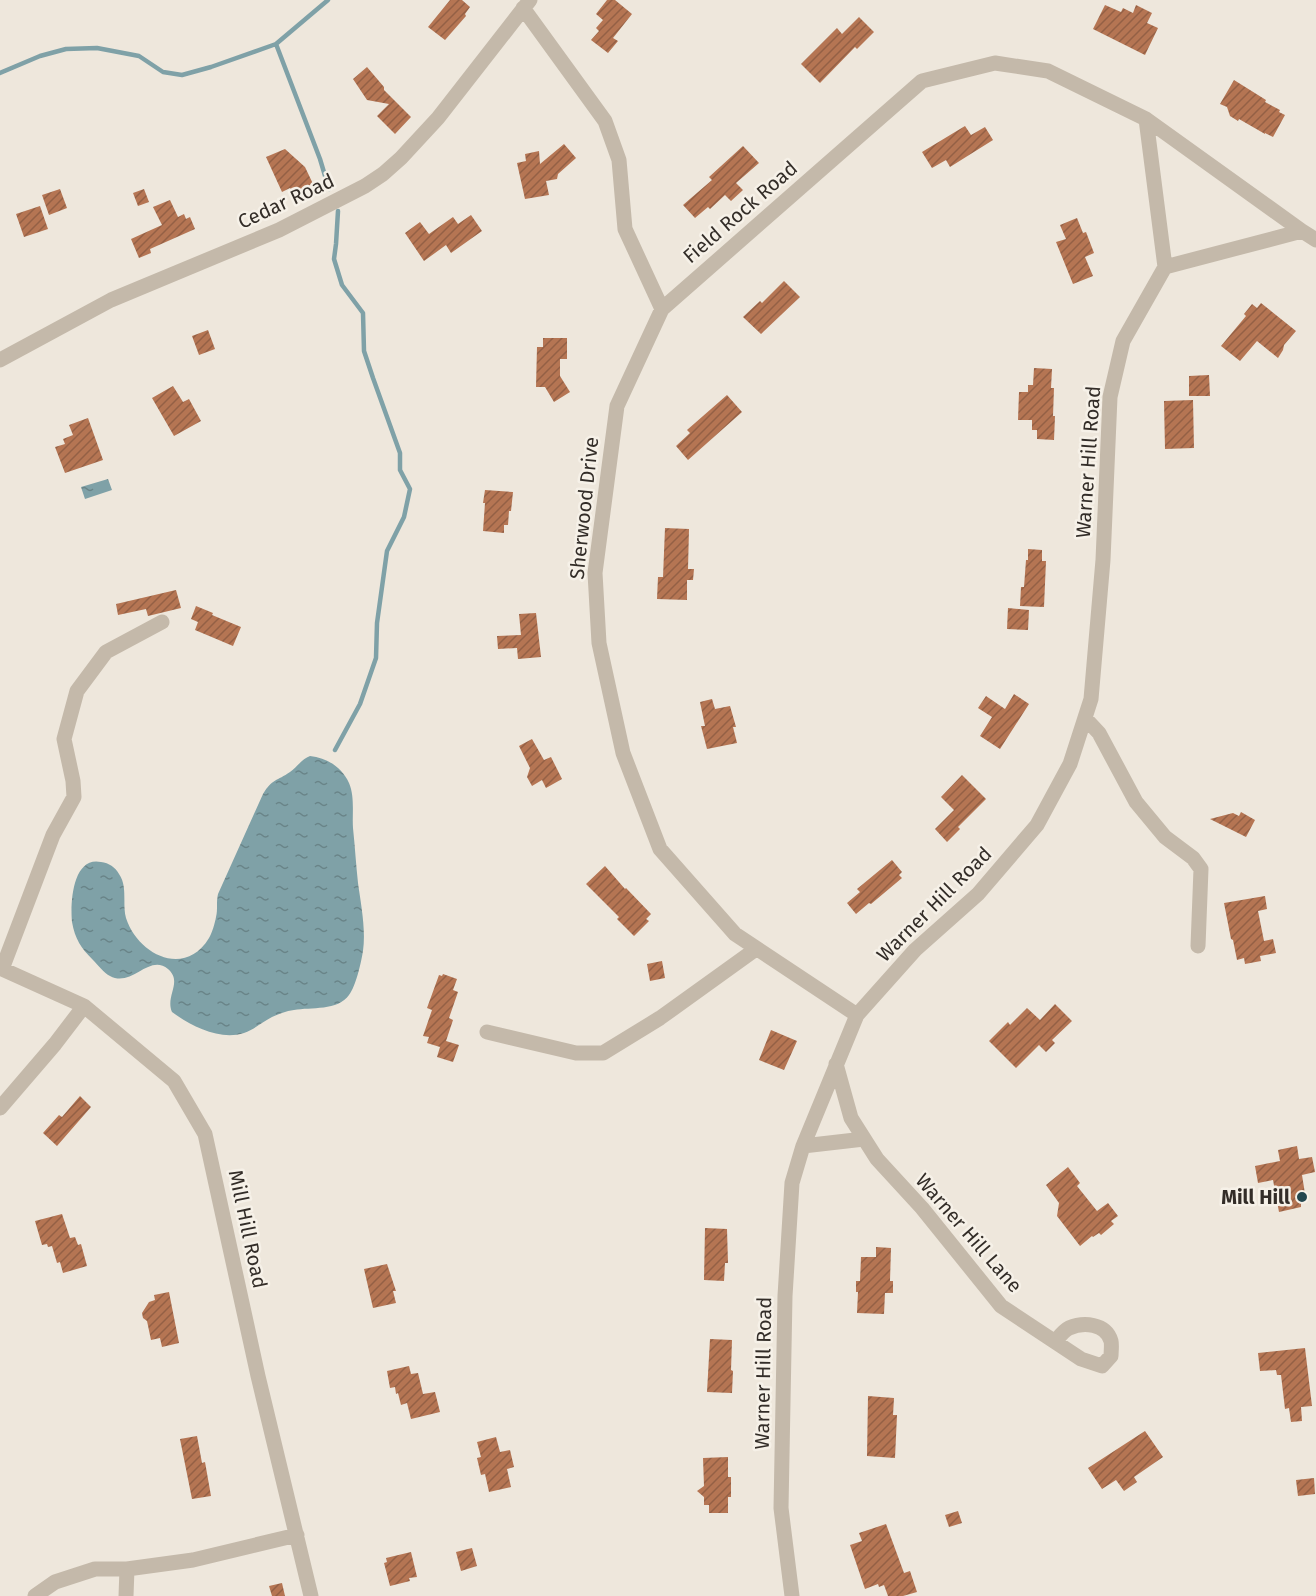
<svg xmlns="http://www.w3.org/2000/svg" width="1316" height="1596" font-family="'Fira Sans',sans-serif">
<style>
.water{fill:url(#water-ripples)}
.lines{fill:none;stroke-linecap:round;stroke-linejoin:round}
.stream{stroke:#7fa1a7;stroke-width:4.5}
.building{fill:url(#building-hatch)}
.minor{stroke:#c4b9aa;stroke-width:15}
.poi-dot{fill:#23474f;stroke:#f6f1e8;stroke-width:2}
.labels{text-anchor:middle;stroke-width:5;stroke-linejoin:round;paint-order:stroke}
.street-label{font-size:20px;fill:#332d28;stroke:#f6f1e8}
.poi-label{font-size:20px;font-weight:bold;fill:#332d28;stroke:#f6f1e8;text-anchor:end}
</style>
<defs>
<pattern id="water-ripples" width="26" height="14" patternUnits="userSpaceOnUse" patternTransform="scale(1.5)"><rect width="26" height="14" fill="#7fa1a7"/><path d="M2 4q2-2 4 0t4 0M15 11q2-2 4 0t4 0" fill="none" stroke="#698488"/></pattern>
<pattern id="building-hatch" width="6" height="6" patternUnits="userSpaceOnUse" patternTransform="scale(1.5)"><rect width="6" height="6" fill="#b57553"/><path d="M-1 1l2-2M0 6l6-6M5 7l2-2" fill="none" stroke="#946045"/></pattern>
</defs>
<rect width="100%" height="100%" fill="#eee7dc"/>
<path class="water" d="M108 479 112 490 85 499 81 487Z
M310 756C327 758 342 767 349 783 355 797 352 814 353 828 355 847 356 865 358 883 361 905 366 929 363 951 361 963 356 986 349 995 338 1011 311 1007 294 1010 286 1011 279 1014 272 1017 262 1022 255 1029 244 1033 220 1041 191 1026 172 1012 165 996 183 982 168 969 149 953 132 988 110 976 104 973 98 965 93 960 81 948 75 939 72 922 70 902 73 856 101 862 109 863 115 867 119 874 128 887 122 904 126 918 138 955 185 978 209 938 212 933 215 923 216 917 218 909 216 902 218 894L263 794C272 779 277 781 290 772 297 767 302 759 310 756Z"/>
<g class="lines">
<path class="stream" d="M276 44 320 159 329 189
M0 73 40 56 66 49 97 48 139 56 163 72 182 75 211 67 276 44 328 0
M335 750 360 704 376 658 377 623 387 551 404 517 410 489 400 470V453L373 378 364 351 363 313 342 285 334 259 336 244 338 211"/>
</g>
<path class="building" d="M450 0H462L470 7 465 14 466 16 445 40 428 27Z
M607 0H615L632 14 613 38 618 41 608 53 591 40 599 31 596 28 603 20 596 14Z
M1105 5 1121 12 1123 8 1133 13 1136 5 1152 13 1147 23 1158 28 1145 55 1093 29Z
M859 17 874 32 857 49 855 47 820 83 801 64 837 28 842 34Z
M367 67 384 87V90L411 117 395 134 377 116 389 104 367 100 353 79Z
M1234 80 1266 100 1265 102 1280 110 1279 112 1285 115 1273 137 1265 133V134L1239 119 1238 121 1230 116 1227 107 1220 104Z
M965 126 971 135 985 127 993 140 950 167 946 160 932 168 922 152Z
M564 144 576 158 558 174 557 179 546 181 549 195 525 199 517 163 526 161 525 154 539 151 540 164Z
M743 146 759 163 736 183 743 190 731 201 725 195 710 209 708 207 695 218 683 205 712 180 709 177Z
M285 149 305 167 314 186 295 195 290 188 282 192 266 157Z
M60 189 67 208 49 215 42 195Z
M144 189 149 202 138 206 133 193Z
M170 200 178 217 184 214 186 219 190 217 195 229 150 249 151 253 139 258 131 239 162 225 153 207Z
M40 206 48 229 24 237 16 214Z
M471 215 482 231 451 253 446 245 424 261 405 233 420 222 429 234 453 217 458 224Z
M1077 218 1083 233 1086 232 1094 253 1085 257 1093 276 1073 284 1056 242 1066 239 1060 225Z
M784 281 800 297 761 334 743 317 760 301 762 303Z
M1261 303 1296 331 1284 345 1283 350 1278 358 1257 341 1240 361 1221 346 1246 316 1244 314 1252 304 1257 308Z
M208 330 215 349 199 355 192 336Z
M543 338H567V359H560V376L570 392 554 402 545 387H536L537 347H543Z
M1034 368 1052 369 1051 388H1054L1053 416H1055L1054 440 1037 439V430H1032V420H1018L1019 392H1028V385H1033Z
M1209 375 1210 396H1189V376Z
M173 386 183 402 189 399 201 421 174 436 152 398Z
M727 395 742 412 688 460 676 446 690 433 687 430Z
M1193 400 1194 448 1165 449 1164 401Z
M88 418 103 460 65 473 55 447 65 444 63 439 73 435 69 425Z
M485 490 513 492 511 511H509L508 525H504V533L483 531 485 503H483Z
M665 528 689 529 688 569H694L693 580H687V600L657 599 658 577H663Z
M1028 549 1042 550V561H1046L1044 607 1020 606 1021 587H1024L1026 560H1028Z
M176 590 181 608 148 616 146 609 118 615 116 604Z
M196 606 213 613 212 615 241 627 233 646 195 630 198 622 191 619Z
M1008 608 1029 610 1028 630 1007 629Z
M536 613 541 657 518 659 517 648 498 649 497 636 521 635 519 614Z
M1014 694 1029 704 1000 749 980 736 992 717 978 708 986 696 1005 709Z
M712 699 715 709 730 706 736 727H733L737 743 707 749 701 726H705L700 702Z
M532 739 544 760 551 757 562 779 546 788 542 780 532 786 527 777 530 768 519 746Z
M962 775 986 799 958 827 960 829 947 842 935 829 954 810 941 797Z
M1241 812 1255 820 1246 837 1210 819 1233 813 1239 816Z
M892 860 902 872 899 875 902 878 871 904 869 903 856 914 847 903 860 892 857 889Z
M605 866 625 889 626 888 651 914 646 919 649 921 634 936 617 919 619 917 586 884Z
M1265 896 1267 909 1258 911 1264 941 1273 939 1276 953 1260 956 1261 961 1245 964 1244 958 1237 960 1233 940 1231 939 1224 903Z
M662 961 665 978 650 981 647 964Z
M443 974 457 979 453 990 458 992 449 1018 453 1020 446 1041 459 1045 453 1062 437 1057 440 1047 427 1043 429 1037 423 1036 432 1010 427 1008 439 975 442 976Z
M1055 1004 1072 1021 1052 1040 1055 1043 1046 1052 1039 1045 1016 1068 989 1041 1008 1022 1010 1025 1027 1008 1040 1020Z
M771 1030 797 1041 784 1070 759 1060Z
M80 1096 91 1107 57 1146 43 1133 59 1115 62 1117Z
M1297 1146 1299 1159 1312 1157 1315 1172 1302 1175 1306 1200 1301 1204V1207L1279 1212 1273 1180 1258 1183 1255 1166 1280 1161 1278 1150Z
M1068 1167 1080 1183 1077 1186 1097 1211 1108 1203 1118 1216 1111 1221 1114 1224 1101 1235 1099 1233 1093 1237 1092 1236 1080 1246 1057 1216 1059 1203 1046 1185Z
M62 1214 70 1238 75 1237 78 1245 81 1244 87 1266 63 1273 60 1262 57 1263 52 1246 48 1247 47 1244 42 1245 35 1221Z
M705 1228 727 1229 728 1263H725L724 1281 704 1280Z
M876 1247 891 1248 890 1281H893V1293H885L884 1314 857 1313 858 1292H856V1281H860L861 1257H876Z
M387 1264 396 1291H393L396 1303 373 1308 364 1269Z
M169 1292 179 1343 162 1347 160 1338 151 1340 147 1321 143 1318 142 1313 149 1302 155 1300 154 1295Z
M710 1339 732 1340 731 1370 733 1371 732 1393 707 1392Z
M1305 1348 1312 1406 1301 1407 1302 1421 1291 1422 1289 1408 1285 1409 1281 1375H1277L1276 1370 1260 1371 1258 1353Z
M409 1366 411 1374 418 1373 423 1394 435 1392 440 1412 411 1419 407 1403 401 1405 398 1393 396 1394 395 1387 390 1388 387 1371Z
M868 1396 894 1398 893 1415H897L895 1458 867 1456Z
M1145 1431 1163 1457 1134 1477 1137 1482 1124 1491 1116 1480 1102 1489 1088 1468Z
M197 1436 202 1463 205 1462 211 1496 192 1499 180 1439Z
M496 1437 500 1452 510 1450 514 1467 507 1469 511 1487 489 1492 485 1474 481 1475 477 1458 481 1457 477 1442Z
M728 1457V1477H731V1497H728V1513H709V1505H704V1497L697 1491 704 1486 703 1458Z
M1314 1478 1315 1494 1298 1496 1296 1480Z
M958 1511 962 1523 949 1527 945 1515Z
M886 1524 904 1573 910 1571 917 1592 903 1596H888L884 1585 879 1587 878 1584 865 1589 850 1545 862 1541 859 1533Z
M472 1548 477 1566 461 1571 456 1552Z
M411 1552 417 1577 409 1578 410 1581 390 1586 384 1563 387 1562 386 1558Z
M282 1583 285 1596H272L269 1586Z"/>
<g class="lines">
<path class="minor" d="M523 8 605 121 619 160 625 229 662 309
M1146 119 1165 267
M0 360 111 300 279 230 365 186 383 174 401 158 438 118 530 0
M1085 718 1099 733 1136 802 1165 837 1193 858 1201 869 1198 946
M0 968 84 1006 174 1081 205 1134 258 1376 311 1596
M2 969 53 835 74 797 73 781 64 739 77 691 106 652 162 622
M857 1015 735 934 660 849 623 753 599 643 595 573 617 406 662 309 922 81 995 63 1048 71 1146 119 1302 231
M487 1032 576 1053H603L660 1018 756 949
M836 1064 851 1118 877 1159 922 1208 1001 1306 1081 1359 1102 1366 1111 1356C1111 1352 1112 1345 1111 1341 1106 1323 1083 1322 1069 1328 1063 1331 1059 1337 1055 1342
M0 1108 55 1044 84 1006
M803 1146 864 1139
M35 1596 55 1582 95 1569H127L193 1560 297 1535
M126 1596 127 1569
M792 1596 781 1508 785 1296 792 1183 803 1146 857 1015 915 950 978 894 1037 825 1070 764 1091 699 1103 560 1110 397 1123 341 1165 267 1302 231 1316 240"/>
</g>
<circle class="poi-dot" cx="1302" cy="1197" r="6"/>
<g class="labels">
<g class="street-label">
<text transform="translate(286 201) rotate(-25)" y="7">Cedar Road</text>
<text transform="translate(740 212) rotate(-41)" y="7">Field Rock Road</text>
<text transform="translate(1088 462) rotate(-86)" y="7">Warner Hill Road</text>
<text transform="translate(584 508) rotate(-84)" y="7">Sherwood Drive</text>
<text transform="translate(934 904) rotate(-45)" y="7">Warner Hill Road</text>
<text transform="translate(248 1229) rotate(78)" y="7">Mill Hill Road</text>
<text transform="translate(969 1233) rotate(49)" y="7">Warner Hill Lane</text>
<text transform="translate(763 1373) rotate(-89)" y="7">Warner Hill Road</text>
</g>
<g class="poi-label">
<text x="1290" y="1204">Mill Hill</text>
</g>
</g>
</svg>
